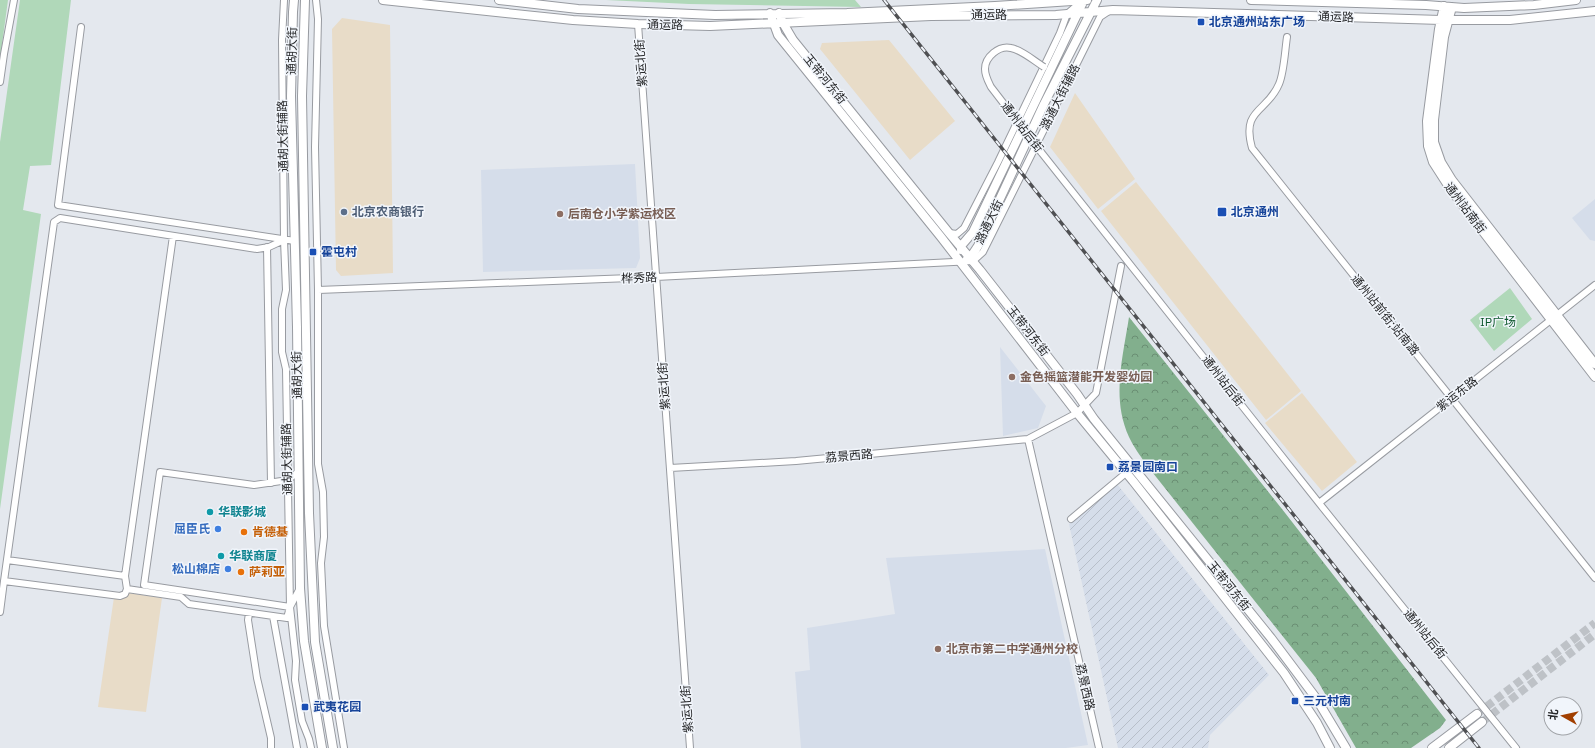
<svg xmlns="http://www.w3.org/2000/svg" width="1595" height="748" font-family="'IBM Plex Sans','Noto Sans SC',sans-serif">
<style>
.commercial{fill:#e8dcc8}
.industrial{fill:url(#industrial-furrows)}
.built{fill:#d5ddea}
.forest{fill:url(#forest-crowns)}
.park{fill:#b0d8b9}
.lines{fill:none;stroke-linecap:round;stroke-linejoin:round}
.major-tunnel{stroke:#bec2c7;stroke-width:8;stroke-dasharray:8 4;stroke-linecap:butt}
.minor-casing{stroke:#989ba1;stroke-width:8}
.major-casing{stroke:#989ba1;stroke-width:10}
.minor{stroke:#fff;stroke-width:6}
.major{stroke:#fff;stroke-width:8}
.rail-casing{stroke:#4f5053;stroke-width:3.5}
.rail{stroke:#f1f5fb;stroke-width:2;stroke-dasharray:6;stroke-linecap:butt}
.minor-bridge-casing{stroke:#989ba1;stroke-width:8;stroke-linecap:butt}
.minor-bridge{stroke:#fff;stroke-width:6}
.transit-dot{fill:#1a4fb4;stroke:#f1f5fb;stroke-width:1.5}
.service-dot{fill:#5c6f8a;stroke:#f1f5fb;stroke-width:1.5}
.education-dot{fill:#8d6e63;stroke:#f1f5fb;stroke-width:1.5}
.culture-dot{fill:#0f9aa8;stroke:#f1f5fb;stroke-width:1.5}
.shop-dot{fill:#3f7fe0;stroke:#f1f5fb;stroke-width:1.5}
.food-dot{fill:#e8710a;stroke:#f1f5fb;stroke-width:1.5}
.labels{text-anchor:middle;stroke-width:3;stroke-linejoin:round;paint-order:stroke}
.street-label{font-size:12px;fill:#27282a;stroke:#f1f5fb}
.transit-label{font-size:12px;font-weight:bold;fill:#164399;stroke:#f1f5fb;text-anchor:start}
.service-label{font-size:12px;font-weight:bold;fill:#4e5e75;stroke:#f1f5fb;text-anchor:start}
.education-label{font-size:12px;font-weight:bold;fill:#785e54;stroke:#f1f5fb;text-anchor:start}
.park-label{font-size:12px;fill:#0d582c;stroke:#f1f5fb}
.culture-label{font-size:12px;font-weight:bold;fill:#0d838f;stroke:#f1f5fb;text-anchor:start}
.shop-label{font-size:12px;font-weight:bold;fill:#366cbe;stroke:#f1f5fb;text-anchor:end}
.food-label{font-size:12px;font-weight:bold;fill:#c56008;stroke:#f1f5fb;text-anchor:start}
</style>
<defs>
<pattern id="industrial-furrows" width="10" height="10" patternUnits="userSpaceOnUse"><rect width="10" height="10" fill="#d5ddea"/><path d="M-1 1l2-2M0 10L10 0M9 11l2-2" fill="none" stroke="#b7bec9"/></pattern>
<pattern id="forest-crowns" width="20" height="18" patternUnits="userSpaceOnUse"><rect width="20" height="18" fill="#82af8d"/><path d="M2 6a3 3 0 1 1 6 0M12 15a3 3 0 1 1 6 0" fill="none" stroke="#6a8e73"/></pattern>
</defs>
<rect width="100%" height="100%" fill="#e4e8ee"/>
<path class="commercial" d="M342 18 390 25 393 273 341 276 336 270 332 29Z
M889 40 955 121 910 160 820 49 822 43Z
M1075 93 1135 179 1098 209 1050 147Z
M1136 182 1301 391 1266 420 1101 211Z
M1302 393 1357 462 1322 491 1265 423Z
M129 593 162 598 146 712 98 707 114 597H126Z"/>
<path class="industrial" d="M1117 484 1269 675 1210 735 1208 748H1118L1069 524Z"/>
<path class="built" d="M635 164 640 258 636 268 483 272 481 170Z
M1595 199V241L1590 240 1572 218Z
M1000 347 1046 406 1038 428 1003 436Z
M1045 549 1088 745 1066 748H801L795 672 810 670 807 628 895 614 886 558Z"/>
<path class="forest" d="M1129 317 1282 509 1446 720 1440 728 1411 748H1356L1316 678 1145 463C1140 455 1133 446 1129 437 1111 398 1123 357 1129 317Z"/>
<path class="park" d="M0 0H8L0 59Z
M20 0H71L51 165 30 166 23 210 41 214 0 509V142Z
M606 0H855L861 7 689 4Z
M1510 288 1532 319 1494 351 1470 320Z"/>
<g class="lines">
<path class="major-tunnel" d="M1477 714 1595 623
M1482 722 1595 634"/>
<defs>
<path id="minor" d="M284 0 282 40 284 240 286 290 282 309V352L286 369 290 607 296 661 295 680 302 721 309 739 311 748
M316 0 318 19 315 147 318 290V464L323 492 324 537 321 563 324 626 344 748
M638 24 690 748
M81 27 58 205 295 241
M1287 37C1285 50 1284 73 1279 84 1267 113 1241 108 1252 148L1595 578
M0 82 4 54 14 0
M1041 152 1319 503 1516 748
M949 233 957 234 964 228 998 162 1060 33 1067 14 1082 1
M267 247 271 483
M318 290 656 277 973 261 983 252 1100 17 1109 11
M1028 439 1099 748
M670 468 796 461 1028 439 1077 413 1096 393 1121 266
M1319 503 1595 285
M1071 519 1126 473
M7 560 125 576 127 589 181 597 189 604 287 618 290 607 300 588
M125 576 173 236
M127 589 125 594 120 596 4 581 54 222 60 218 257 249 269 247 284 240
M290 607 144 585 160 472 254 485 288 480 298 472
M0 612 4 581
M249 613 248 620 257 678 271 738V748
M273 616 297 748"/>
<path id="major" d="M294 0 293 12 291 96 297 327 300 588 304 641 322 748
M305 0 302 96 309 513 315 642 333 748
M383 0 573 20 638 24 710 26 931 16 1056 15 1113 10 1441 20H1510L1595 11
M499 0 578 9 715 15 847 13 995 6 1087 0
M1251 0 1426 5 1464 8 1534 5 1576 0
M1444 6 1439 29 1427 121 1428 146 1433 162 1451 190 1595 377
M1452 7 1444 37 1434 120V142L1441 162 1452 180 1595 364
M770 13 778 35 941 237 1077 413 1133 481 1284 673 1317 723 1330 748
M779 13 783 23 793 40 949 233 980 270 1077 394 1094 419 1271 638 1316 698 1346 748
M961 250V246L973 232 1084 0
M967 259 970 258 978 246 1044 104 1097 0
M1432 748 1477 714
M1449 748 1482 722"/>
</defs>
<use href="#minor" class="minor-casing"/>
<use href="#major" class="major-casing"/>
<use href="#minor" class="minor"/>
<use href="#major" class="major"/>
<defs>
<path id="rail" d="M884 0 1479 748"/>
</defs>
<use href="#rail" class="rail-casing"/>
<use href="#rail" class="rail"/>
<defs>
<path id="minor-bridge" d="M1041 152 991 87C988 81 985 76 985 69 985 57 999 45 1011 48 1022 50 1034 61 1044 67"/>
</defs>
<use href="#minor-bridge" class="minor-bridge-casing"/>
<use href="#minor-bridge" class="minor-bridge"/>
</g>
<g class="transit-dot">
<rect x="1197" y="18" width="8" height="8" rx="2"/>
<rect x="1217" y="207" width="10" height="10" rx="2"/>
<rect x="309" y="248" width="8" height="8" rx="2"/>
<rect x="1106" y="463" width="8" height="8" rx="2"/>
<rect x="1291" y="697" width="8" height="8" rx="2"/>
<rect x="301" y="703" width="8" height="8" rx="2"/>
</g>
<circle class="service-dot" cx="344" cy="212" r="4"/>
<g class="education-dot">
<circle cx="560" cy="214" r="4"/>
<circle cx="1012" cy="377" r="4"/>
<circle cx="938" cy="649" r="4"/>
</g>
<g class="culture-dot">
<circle cx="210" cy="512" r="4"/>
<circle cx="221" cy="556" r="4"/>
</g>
<g class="shop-dot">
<circle cx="218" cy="529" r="4"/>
<circle cx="228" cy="569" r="4"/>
</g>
<g class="food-dot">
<circle cx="244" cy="532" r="4"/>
<circle cx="241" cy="572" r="4"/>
</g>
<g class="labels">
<g class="street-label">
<text x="989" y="19">通运路</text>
<text transform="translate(1336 17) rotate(2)" y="4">通运路</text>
<text transform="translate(665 25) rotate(1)" y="4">通运路</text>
<text transform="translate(292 51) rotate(-89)" y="4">通胡大街</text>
<text transform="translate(641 63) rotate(-94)" y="4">紫运北街</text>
<text transform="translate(825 79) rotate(51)" y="4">玉带河东街</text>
<text transform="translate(1060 97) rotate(-63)" y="4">潞通大街辅路</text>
<text transform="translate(1022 127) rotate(52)" y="4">通州站后街</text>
<text transform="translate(283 136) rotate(-91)" y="4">通胡大街辅路</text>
<text transform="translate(1465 208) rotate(53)" y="4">通州站南街</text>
<text transform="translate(989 222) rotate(-64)" y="4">潞通大街</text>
<text transform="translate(639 278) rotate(-2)" y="4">桦秀路</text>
<text transform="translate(1385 315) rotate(51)" y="4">通州站前街;站南潞</text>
<text transform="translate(1028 331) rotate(52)" y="4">玉带河东街</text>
<text transform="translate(297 375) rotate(-91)" y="4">通胡大街</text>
<text transform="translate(1223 381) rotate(52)" y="4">通州站后街</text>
<text transform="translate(664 386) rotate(-94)" y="4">紫运北街</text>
<text transform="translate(1457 394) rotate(-38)" y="4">紫运东路</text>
<text transform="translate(849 456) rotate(-5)" y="4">荔景西路</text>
<text transform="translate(287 459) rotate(-91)" y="4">通胡大街辅路</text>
<text transform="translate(1229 586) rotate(51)" y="4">玉带河东街</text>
<text transform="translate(1425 634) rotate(51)" y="4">通州站后街</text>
<text transform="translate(1085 687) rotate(77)" y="4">荔景西路</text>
<text transform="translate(687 709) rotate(-94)" y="4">紫运北街</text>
</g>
<g class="transit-label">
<text x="1209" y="26">北京通州站东广场</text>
<text x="1231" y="216">北京通州</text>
<text x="321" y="256">霍屯村</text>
<text x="1118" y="471">荔景园南口</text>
<text x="1303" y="705">三元村南</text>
<text x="313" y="711">武夷花园</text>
</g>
<g class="service-label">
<text x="352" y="216">北京农商银行</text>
</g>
<g class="education-label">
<text x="568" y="218">后南仓小学紫运校区</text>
<text x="1020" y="381">金色摇篮潜能开发婴幼园</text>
<text x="946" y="653">北京市第二中学通州分校</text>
</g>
<g class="park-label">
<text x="1498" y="326">IP广场</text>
</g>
<g class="culture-label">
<text x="218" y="516">华联影城</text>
<text x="229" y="560">华联商厦</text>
</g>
<g class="shop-label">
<text x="210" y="533">屈臣氏</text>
<text x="220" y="573">松山棉店</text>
</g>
<g class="food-label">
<text x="252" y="536">肯德基</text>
<text x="249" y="576">萨莉亚</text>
</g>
</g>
<g transform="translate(1563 716) rotate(278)"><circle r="19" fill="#f1f5fb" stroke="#a0a3a7"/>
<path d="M0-3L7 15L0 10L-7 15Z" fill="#a13f00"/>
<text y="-6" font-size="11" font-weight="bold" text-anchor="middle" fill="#27282a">北</text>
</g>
</svg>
